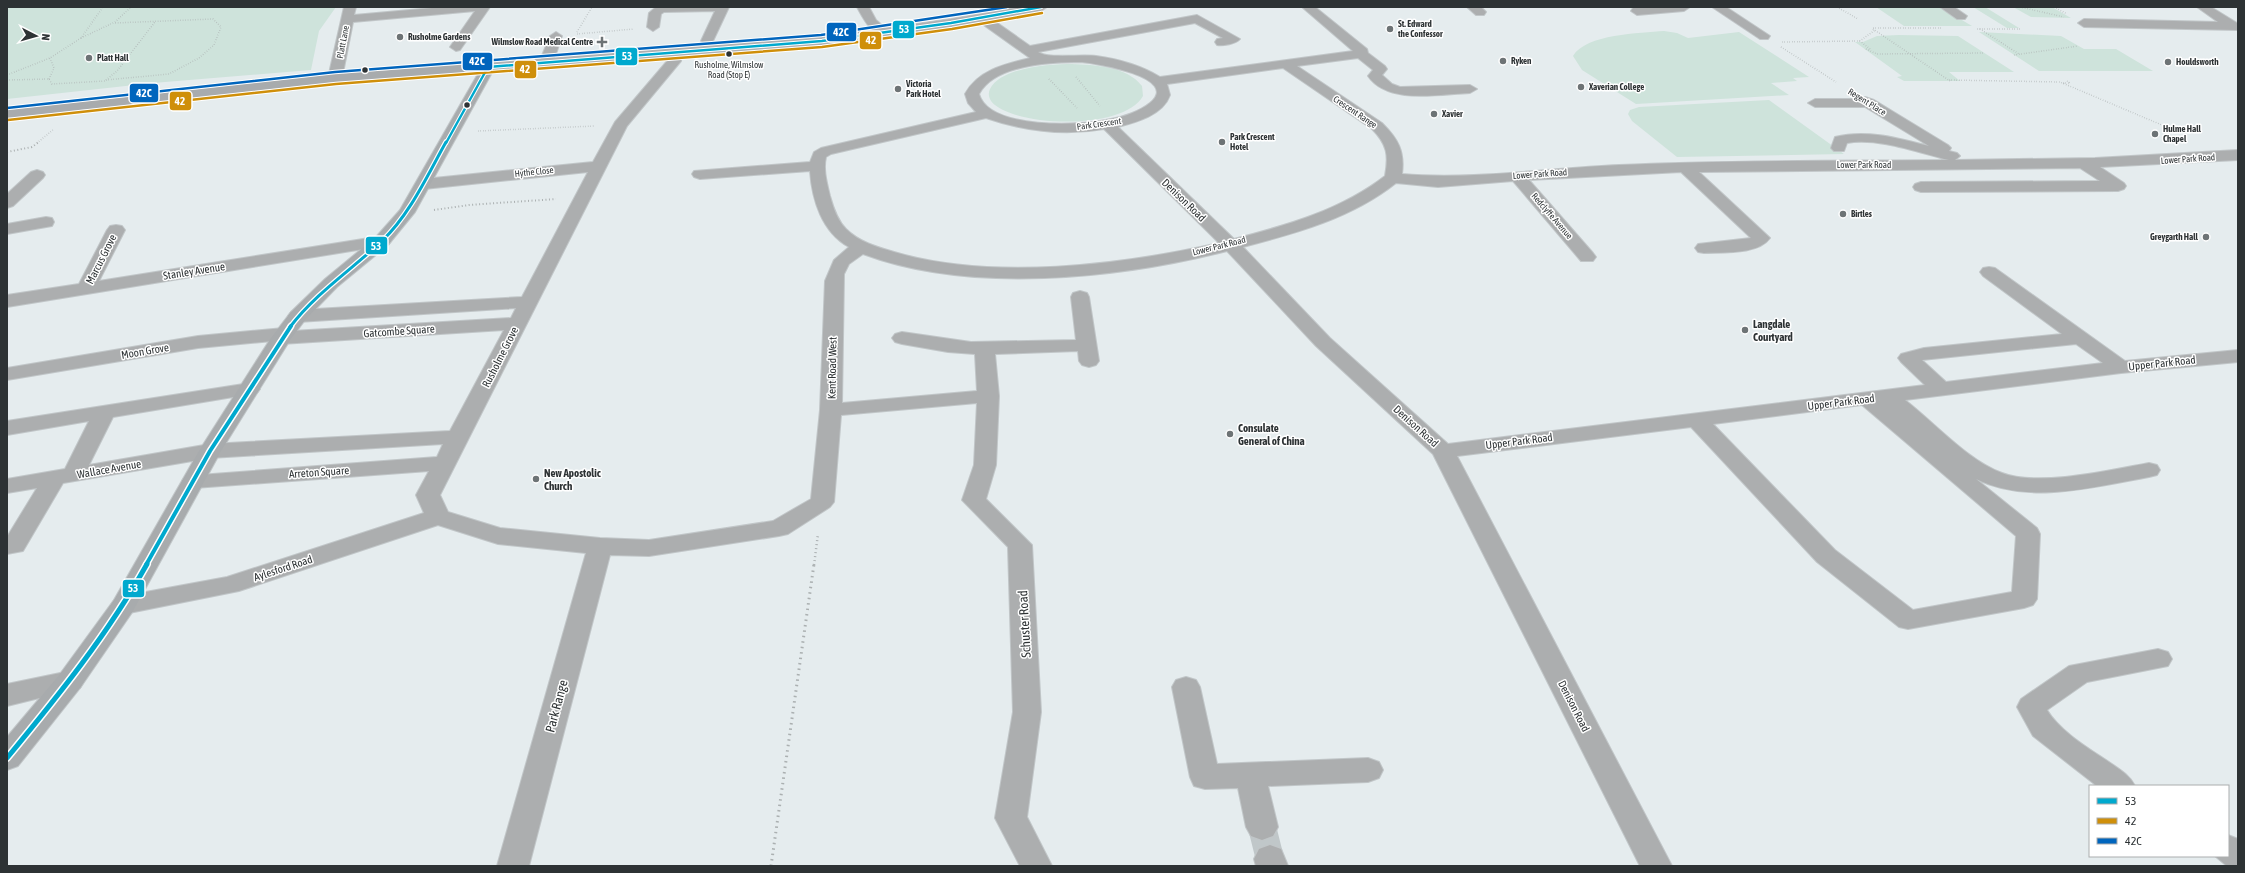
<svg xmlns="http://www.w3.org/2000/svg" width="2245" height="873" font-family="'Asap Condensed',sans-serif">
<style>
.green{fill:#cee3db}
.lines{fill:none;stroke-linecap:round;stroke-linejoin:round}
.minor-tunnel{stroke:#c0c7c9;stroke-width:28;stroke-dasharray:28 14;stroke-linecap:butt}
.minor-casing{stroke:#c1c6c8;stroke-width:2}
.major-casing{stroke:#c1c6c8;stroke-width:2}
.highway-casing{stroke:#c1c6c8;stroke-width:2}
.path-far3{stroke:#abb0b1;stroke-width:1.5;stroke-dasharray:0.5 2;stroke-linecap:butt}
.path-far2{stroke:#abb0b1;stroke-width:2;stroke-dasharray:1 2.5;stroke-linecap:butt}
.path-far1{stroke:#abb0b1;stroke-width:2.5;stroke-dasharray:1 3;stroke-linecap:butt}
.path{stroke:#abb0b1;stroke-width:3;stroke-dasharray:1.5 4;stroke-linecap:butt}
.minor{fill:#acaeaf;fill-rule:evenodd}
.major{fill:#adb0b2;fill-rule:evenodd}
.highway{fill:#a8abad;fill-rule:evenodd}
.bus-1-far3-casing{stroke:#fff;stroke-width:4.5}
.bus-1-far2-casing{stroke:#fff;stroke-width:5.5}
.bus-1-far1-casing{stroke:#fff;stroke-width:7}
.bus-1-casing{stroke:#fff;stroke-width:8}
.bus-2-casing{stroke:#fff;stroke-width:4.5}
.bus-3-casing{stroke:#fff;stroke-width:4.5}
.bus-1-far3{stroke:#00a9ce;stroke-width:2.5}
.bus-1-far2{stroke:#00a9ce;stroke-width:3}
.bus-1-far1{stroke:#00a9ce;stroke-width:4}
.bus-1{stroke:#00a9ce;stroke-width:5}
.bus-2{stroke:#cf8f0a;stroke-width:2.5}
.bus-3{stroke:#0065bd;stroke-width:2.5}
.poi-dot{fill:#6d7375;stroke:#fff;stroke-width:1.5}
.bus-dot{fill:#2d3234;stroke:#fff;stroke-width:1.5}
.labels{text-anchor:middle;stroke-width:3;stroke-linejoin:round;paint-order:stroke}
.far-poi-label{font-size:9px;font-weight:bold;fill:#2d3234;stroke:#fff;text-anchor:start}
.far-street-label{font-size:9px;fill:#2d3234;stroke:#fff}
.far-bus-label{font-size:9px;fill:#2d3234;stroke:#fff}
.street-label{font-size:11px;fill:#2d3234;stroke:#fff}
.poi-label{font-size:11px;font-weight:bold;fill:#2d3234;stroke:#fff;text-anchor:start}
.near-street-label{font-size:13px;fill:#2d3234;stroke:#fff}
.line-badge{stroke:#fff;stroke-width:1.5}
.badge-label{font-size:11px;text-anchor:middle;font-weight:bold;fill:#fff}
</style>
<rect width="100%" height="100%" fill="#e5ecee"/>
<path class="green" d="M7 7H336L319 31 311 70 153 83 7 99Z
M1876 7H1940L1972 26H1904Z
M1973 7H1985L2019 28H2007Z
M2013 7H2052L2071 18 2031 17Z
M1664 31 1677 33 1688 38 1739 32 1809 77 1793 78 1797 81 1771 83 1789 95 1636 104 1582 70 1573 56C1586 34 1640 33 1664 31Z
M1979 32 2061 36 2084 49H2116L2153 71H2039Z
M1899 35 1958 36 2014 72H1949L1960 81H1904L1897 77 1902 76 1855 42H1863L1877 36Z
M1072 64C1094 65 1127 66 1142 86L1143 96C1124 130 1022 127 995 105 990 101 987 95 990 89 1001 67 1051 64 1072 64Z
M1769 100 1844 154 1677 157 1632 121 1628 114 1630 110 1639 107Z"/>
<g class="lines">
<path class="minor-tunnel" d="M1262 827 1270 859"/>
<defs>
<path id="minor" d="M344 7H356L354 15 443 7H490L460 50 456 51 450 47 475 11 353 22 342 78 335 82 328 78Z
M656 7H729L713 41 707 45 701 41 715 11 664 12 661 14 659 27 653 31 647 27 649 13Z
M857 7H869L876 20 891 33 889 36C874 40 863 18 857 7Z
M1302 7H1315L1367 49 1368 53 1385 66 1387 69 1382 75 1392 84 1400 87 1470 85 1477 89 1470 93C1439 94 1388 105 1368 76L1373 70 1358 58 1297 66 1382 123C1398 139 1405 151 1402 174 1473 180 1547 168 1619 165 1729 160 1839 161 1949 160 1920 153 1877 137 1847 143L1844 151H1834L1831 148 1835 137C1866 129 1898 138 1929 146L1865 107H1815L1808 103 1815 99H1860L1865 97 1874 100 1948 145 1951 148 1949 151 1957 153 1960 156 1955 160 2095 158 2238 150V160L2100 167 2124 183 2126 186 2124 189 2118 191 1921 192 1915 190 1913 187 1915 184 1921 182 2100 181 2080 168 1699 172 1770 238C1758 255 1723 252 1704 253L1698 252 1695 248 1698 244 1751 238 1681 172 1529 180 1593 253 1596 257 1593 261H1581L1513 181 1438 187 1396 183C1352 218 1297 233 1243 247L1330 338 1448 444 1925 385 1901 362 1898 358 1901 354 1924 348 2062 334 1983 276 1980 272 1983 268 1989 267 1995 268 2125 361 2238 350V362L2121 373 1905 400C1935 423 1967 460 2002 473 2038 487 2111 470 2149 463L2157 465 2160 470 2157 475 2149 477C2094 487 2029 505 1976 479L2037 528 2040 534 2037 599 2033 605 2024 608 1908 629 1899 627 1817 562 1691 427 1457 456 1672 866H1640L1433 454 1316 346 1227 251C1118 279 970 294 863 254L849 264 844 274 842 403 977 391 975 354 948 352 902 344 895 342 892 338 895 334 902 332 971 342 1076 340 1071 297 1073 293 1080 291 1087 293 1089 297 1099 361 1096 365 1089 367 1082 365 1079 361 1078 351 995 354 999 396 996 465 986 499 1032 545 1041 712 1027 817 1052 866H1020L995 818 1013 712 1008 547 962 500 974 465 977 403 841 415 834 502 830 507 788 534 779 536 649 556 610 555 529 866H497L586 553 498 544 438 525 239 591 124 614 115 611 111 605 115 599 124 596 227 577 424 513 416 495 429 471 194 488 186 486 182 481 186 476 437 457 443 444 210 458 63 483 23 551 7 554V537L37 488 7 493V479L65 469 89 421 7 435V421L250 383 257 385 260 389 257 393 113 417 89 465 210 444 450 431 504 330 281 344 273 341 198 348 7 380V368L198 336 284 328 292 331 511 318 516 308 298 322 291 320 288 316 291 312 298 310 522 297 588 172 424 189 418 187 416 184 418 181 424 179 593 162 615 122 668 60 671 50 676 49 682 53 681 61 627 126 440 495 448 512 500 528 600 538 649 540 773 521 811 499 820 410 825 281 834 260 849 247C822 232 812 200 810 171L700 179 694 177 692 174 694 171 810 162 814 152 821 148 976 112 968 103 965 94C978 70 1005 64 1030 58L978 21 976 18 978 15H986L1030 46 1197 15 1240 39C1236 44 1223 46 1217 45L1215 42 1217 39 1223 38 1195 23 1038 52C1048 59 1081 54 1096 56 1118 59 1140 65 1160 77L1353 51ZM1081 62C1094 63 1182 77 1150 103 1140 111 1124 117 1111 119 1082 126 989 130 979 94 995 64 1052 62 1081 62ZM1283 68 1372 129C1387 144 1389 155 1385 176 1341 210 1288 225 1234 239L1118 127C1137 122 1163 115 1170 95L1167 84ZM986 118C1024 131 1065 136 1104 129L1219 243C1121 265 992 281 894 252 877 247 859 242 846 229 837 220 833 207 830 196 827 183 823 170 826 157L831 154ZM2076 344 2103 363 1946 382 1922 360ZM1862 405 2016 536 2012 592 1913 610 1835 550 1713 424Z
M1467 7H1481L1486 12 1484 15H1476Z
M1642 7H1690L1684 11 1637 15 1631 11 1633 8Z
M1712 7H1726L1770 36 1768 39H1760Z
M1940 7H1954L1967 16 1965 19H1957Z
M2197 7H2211L2237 23 2238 30 2084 27 2078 23 2084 19 2218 22Z
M556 32 562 36 553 63 546 67 541 66 539 63 550 36Z
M37 170 43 172 45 175 43 178 13 206 7 208V194L31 172Z
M46 217 52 218 54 222 52 226 7 234V224Z
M116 225 122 226 125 230 99 281 382 236 388 237 391 241 388 245 382 246 7 307V295L79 284 107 230 110 226Z
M2158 649 2168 652 2172 659 2168 666 2087 682 2047 710C2060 731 2086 747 2106 760 2117 768 2129 774 2135 786H2097L2033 736 2017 707 2021 699 2069 666Z
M70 671 80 674 84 681 80 688 7 706V684Z
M1186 677 1196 680 1200 687 1217 764 1368 758 1379 762 1383 770 1379 778 1368 782 1268 786 1278 827 1273 836 1262 840 1251 836 1246 827 1238 788 1205 789 1194 786 1190 777 1172 687 1176 680Z
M2228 835 2238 839V866H2227L2215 856H2228Z
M1270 845 1281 849 1288 866H1256L1254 859 1259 849Z"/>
<path id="major" d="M1021 7H1047L1041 11 951 27 822 45 488 71 481 67 488 63 822 37 951 19Z"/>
<path id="highway" d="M488 63 495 67 415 212 388 245 337 287 305 320 290 340 221 451 133 611 80 688 18 766 7 770V737L60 674 114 600 199 451 271 338 291 312 325 279 376 237 400 210 479 72 335 82 7 118V110L335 74Z"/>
</defs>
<use href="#minor" class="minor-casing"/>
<use href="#major" class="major-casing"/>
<use href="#highway" class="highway-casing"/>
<path class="path-far3" d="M1837 7 1858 19
M2020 7 2064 17
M2054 7 2067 14
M1873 28H1942
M1873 29 1950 81
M1977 29H2022
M1980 29 2019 54
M577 32 592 7
M577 34 634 29
M81 38 115 22 131 7
M1782 42 1860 41
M1781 47 1836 82
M1866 49 1877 54 1984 53
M1870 49 1860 41 1875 30
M2014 55 2078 46
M7 75 50 58 81 38 103 7
M1076 77 1100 106
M49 79 54 68 50 58
M1049 79 1077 108
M7 80 49 79 52 84 105 81
M106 80 169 74 199 58 214 45 221 27 213 19 115 23
M106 80 117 71 155 22
M1949 80 2060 82 2169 128
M2063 83H2070L2067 81
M478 131 595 126
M37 143 54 129"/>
<path class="path-far2" d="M7 152 32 147 39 142
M434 210 469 205 556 199"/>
<path class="path-far1" d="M814 565 818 534"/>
<path class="path" d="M771 866 814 564"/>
<use href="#minor" class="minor"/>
<use href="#major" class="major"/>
<use href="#highway" class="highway"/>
<defs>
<path id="bus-1-far3" d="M488 67 822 41 951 23 1041 7
M446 143 488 67"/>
<path id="bus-1-far2" d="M290 327C316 293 351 270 382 241 410 214 427 176 446 142"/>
<path id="bus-1-far1" d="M146 565 210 451 291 326"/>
<path id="bus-1" d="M7 758C58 696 108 634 147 564"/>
<path id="bus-2" d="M8 120 336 84 822 47 952 29 1042 13"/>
<path id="bus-3" d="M7 108 335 72 821 35 1007 7"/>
</defs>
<use href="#bus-1-far3" class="bus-1-far3-casing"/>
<use href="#bus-1-far2" class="bus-1-far2-casing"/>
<use href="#bus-1-far1" class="bus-1-far1-casing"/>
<use href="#bus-1" class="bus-1-casing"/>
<use href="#bus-2" class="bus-2-casing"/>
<use href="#bus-3" class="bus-3-casing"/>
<use href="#bus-1-far3" class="bus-1-far3"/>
<use href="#bus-1-far2" class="bus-1-far2"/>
<use href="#bus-1-far1" class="bus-1-far1"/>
<use href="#bus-1" class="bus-1"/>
<use href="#bus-2" class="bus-2"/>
<use href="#bus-3" class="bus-3"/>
</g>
<g class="poi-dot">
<circle cx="1390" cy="29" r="4"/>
<circle cx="400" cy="37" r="4"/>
<path d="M600 36h4v4h4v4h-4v4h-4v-4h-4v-4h4z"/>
<circle cx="89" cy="58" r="4"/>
<circle cx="1503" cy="61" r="4"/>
<circle cx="2168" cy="62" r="4"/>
<circle cx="1581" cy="87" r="4"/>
<circle cx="898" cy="89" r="4"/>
<circle cx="1434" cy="114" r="4"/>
<circle cx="2155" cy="134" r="4"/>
<circle cx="1222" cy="142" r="4"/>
<circle cx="1843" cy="214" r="4"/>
<circle cx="2206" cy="237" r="4"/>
<circle cx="1745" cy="330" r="4"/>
<circle cx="1230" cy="434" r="4"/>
<circle cx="536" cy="479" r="4"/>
</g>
<g class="bus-dot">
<circle cx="729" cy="54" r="3.5"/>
<circle cx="365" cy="70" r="3.5"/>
<circle cx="467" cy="105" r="3.5"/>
</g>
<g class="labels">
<g class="far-poi-label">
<text x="1398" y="27">St. Edward<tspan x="1398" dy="10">the Confessor</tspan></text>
<text x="408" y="40">Rusholme Gardens</text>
<text x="593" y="45" text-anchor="end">Wilmslow Road Medical Centre</text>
<text x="97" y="61">Platt Hall</text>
<text x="1511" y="64">Ryken</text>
<text x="2176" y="65">Houldsworth</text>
<text x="906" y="87">Victoria<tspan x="906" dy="10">Park Hotel</tspan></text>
<text x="1589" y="90">Xaverian College</text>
<text x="1442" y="117">Xavier</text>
<text x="2163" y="132">Hulme Hall<tspan x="2163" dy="10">Chapel</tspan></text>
<text x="1230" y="140">Park Crescent<tspan x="1230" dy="10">Hotel</tspan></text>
<text x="1851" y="217">Birtles</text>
<text x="2198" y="240" text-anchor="end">Greygarth Hall</text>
</g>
<g class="far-street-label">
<text transform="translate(343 42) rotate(-79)" y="3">Platt Lane</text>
<text transform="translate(1867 102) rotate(32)" y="3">Regent Place</text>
<text transform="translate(1355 112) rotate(34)" y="3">Crescent Range</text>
<text transform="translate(1099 124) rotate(-8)" y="3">Park Crescent</text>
<text transform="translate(2188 159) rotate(-4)" y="3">Lower Park Road</text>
<text x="1864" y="168">Lower Park Road</text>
<text transform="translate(534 172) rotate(-6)" y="3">Hythe Close</text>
<text transform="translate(1540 174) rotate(-4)" y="3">Lower Park Road</text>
<text transform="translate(1552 216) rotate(49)" y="3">Redclyffe Avenue</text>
<text transform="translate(1219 246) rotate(-14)" y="3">Lower Park Road</text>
</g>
<g class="far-bus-label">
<text x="729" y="68">Rusholme, Wilmslow<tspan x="729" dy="10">Road (Stop E)</tspan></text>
</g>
<g class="street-label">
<text transform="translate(1184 200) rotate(44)" y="4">Denison Road</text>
<text transform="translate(101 259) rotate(-63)" y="4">Marcus Grove</text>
<text transform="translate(194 271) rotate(-9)" y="4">Stanley Avenue</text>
<text transform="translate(399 331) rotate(-4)" y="4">Gatcombe Square</text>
<text transform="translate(145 351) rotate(-10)" y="4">Moon Grove</text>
<text transform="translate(500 357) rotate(-63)" y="4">Rusholme Grove</text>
<text transform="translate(2162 363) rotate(-6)" y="4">Upper Park Road</text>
<text transform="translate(832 368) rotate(-89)" y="4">Kent Road West</text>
<text transform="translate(1841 402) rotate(-7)" y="4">Upper Park Road</text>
<text transform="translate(1416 426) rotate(42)" y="4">Denison Road</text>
<text transform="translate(1519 441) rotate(-7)" y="4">Upper Park Road</text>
<text transform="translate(109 469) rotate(-10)" y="4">Wallace Avenue</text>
<text transform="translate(319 472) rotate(-4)" y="4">Arreton Square</text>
<text transform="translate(283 568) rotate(-18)" y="4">Aylesford Road</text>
<text transform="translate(1574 706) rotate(63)" y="4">Denison Road</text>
</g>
<g class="poi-label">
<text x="1753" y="328">Langdale<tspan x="1753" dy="13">Courtyard</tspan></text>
<text x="1238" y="432">Consulate<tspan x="1238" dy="13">General of China</tspan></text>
<text x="544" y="477">New Apostolic<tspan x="544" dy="13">Church</tspan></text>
</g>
<g class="near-street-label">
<text transform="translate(1024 624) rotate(-93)" y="5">Schuster Road</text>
<text transform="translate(556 706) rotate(-75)" y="5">Park Range</text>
</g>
</g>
<g class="line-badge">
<rect x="892" y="20" width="23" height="19" rx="4" fill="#00a9ce"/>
<rect x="826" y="22" width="31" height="20" rx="4" fill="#0065bd"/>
<rect x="859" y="31" width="23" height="19" rx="4" fill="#cf8f0a"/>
<rect x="615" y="47" width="23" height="19" rx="4" fill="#00a9ce"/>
<rect x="462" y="52" width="31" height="19" rx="4" fill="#0065bd"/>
<rect x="514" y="60" width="23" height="19" rx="4" fill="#cf8f0a"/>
<rect x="129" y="83" width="30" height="20" rx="4" fill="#0065bd"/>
<rect x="169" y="91" width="23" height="20" rx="4" fill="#cf8f0a"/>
<rect x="365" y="236" width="23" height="19" rx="4" fill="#00a9ce"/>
<rect x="122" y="579" width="23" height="19" rx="4" fill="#00a9ce"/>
</g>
<g class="badge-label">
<text x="904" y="33">53</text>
<text x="841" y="36">42C</text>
<text x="871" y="44">42</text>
<text x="627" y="60">53</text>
<text x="477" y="65">42C</text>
<text x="525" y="73">42</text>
<text x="144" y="97">42C</text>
<text x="180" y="105">42</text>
<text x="376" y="250">53</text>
<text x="133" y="592">53</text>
</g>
<rect width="2245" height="873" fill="none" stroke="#2d3234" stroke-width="16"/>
<rect x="2089" y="785" width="140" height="72" fill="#ffffff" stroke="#abadae"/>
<rect x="2097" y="798" width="20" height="6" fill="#00a9ce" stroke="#abadae"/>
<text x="2125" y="805" font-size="12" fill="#2d3234">53</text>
<rect x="2097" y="818" width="20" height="6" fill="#cf8f0a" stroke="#abadae"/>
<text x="2125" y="825" font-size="12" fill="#2d3234">42</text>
<rect x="2097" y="838" width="20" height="6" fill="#0065bd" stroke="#abadae"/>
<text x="2125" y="845" font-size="12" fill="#2d3234">42C</text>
<g transform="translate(36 36) rotate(96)" stroke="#ffffff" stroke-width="3" paint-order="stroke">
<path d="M0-3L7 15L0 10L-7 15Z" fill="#2d3234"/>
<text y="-6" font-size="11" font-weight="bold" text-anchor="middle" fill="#2d3234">N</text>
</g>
</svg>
